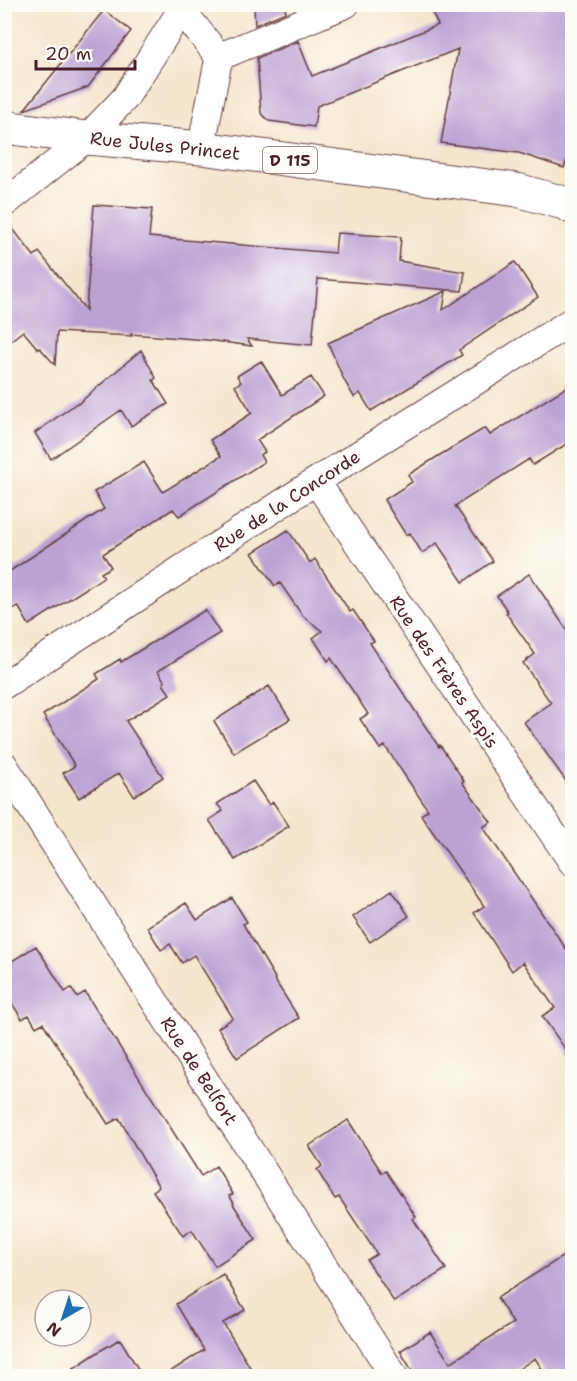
<svg xmlns="http://www.w3.org/2000/svg" width="577" height="1381" font-family="'Shantell Sans',sans-serif">
<style>
.building{fill:#bba2d4}
.lines{fill:none;stroke-linecap:round;stroke-linejoin:round}
.street-casing{stroke:#643d43;stroke-width:29}
.primary-casing{stroke:#643d43;stroke-width:35}
.street{stroke:#fff;stroke-width:27}
.primary{stroke:#fff;stroke-width:33}
.labels{text-anchor:middle;stroke-width:6;stroke-linejoin:round;paint-order:stroke}
.shield{fill:#fdfcf7;stroke:#806168;stroke-width:1.5}
.shield-label{font-size:16px;font-weight:bold;fill:#4a1f2b}
.street-label{font-size:18px;fill:#4a1f2b;stroke:#fdfcf7}
</style>
<rect width="100%" height="100%" fill="#fdfcf7"/>
<filter id="ink" filterUnits="userSpaceOnUse"><feTurbulence type="fractalNoise" baseFrequency=".0167" numOctaves="2"/><feDisplacementMap in="SourceGraphic" scale="12" xChannelSelector="R" yChannelSelector="G"/><feConvolveMatrix kernelMatrix="1 2 1 2 8 2 1 2 1" color-interpolation-filters="sRGB"/></filter>
<filter id="wash" filterUnits="userSpaceOnUse"><feTurbulence type="fractalNoise" baseFrequency=".008" numOctaves="4" result="noise"/><feDisplacementMap in="SourceGraphic" scale="24" xChannelSelector="R" yChannelSelector="G"/><feGaussianBlur stdDeviation="1.35" result="paint"/><feColorMatrix in="noise" values="0 0 0 0 0 0 0 0 0 0 0 0 0 0 0 0 0 1.4 0 .05"/><feComposite in="paint" operator="in"/></filter>
<g filter="url(#wash)">
<rect width="100%" height="100%" fill="#f4e6cd"/>
<g id="blocks">
<path class="building" d="M428 4H573V162L567 160 564 168 519 153 441 143 458 49 317 106 314 127 269 121 261 113 257 58 298 41 312 76 438 25Z
M254 5H284L286 12 255 25Z
M104 10 131 31 88 87 24 110Z
M94 205 152 209 149 237 335 253 337 233 401 237 399 261 465 272 462 291 318 279 312 345 247 339 252 346 207 340 131 334 132 336 57 332 55 365 40 348 38 349 23 331 4 346 5 219 6 220 34 256 39 252 86 310Z
M515 262 538 297 459 350 462 355 371 411 360 393 354 397 344 380 328 343 446 291 443 310Z
M141 350 156 378 153 380 168 404 131 426 121 410 51 459 35 433 77 403 78 404Z
M261 361 282 395 311 377 324 396 257 440 265 452 260 455 264 462 179 516 173 509 103 554 111 567 101 573 104 577 29 625 18 606 4 614V575L104 509 94 492 144 462 163 492 221 456 210 440 252 413 235 386 241 382 237 376Z
M573 383V440L533 465 529 459 455 506 493 561 463 582 437 543 422 553 410 533 406 535 384 500 412 482 408 475 440 455 485 428 490 435Z
M288 530 310 563 315 559 350 612 353 610 374 641 370 643 439 747 440 745 464 781 462 782 491 822 483 827 573 959V1060L542 1016 555 1008 523 962 512 971 474 913 484 906 421 815 428 810 385 746 380 749 360 719 368 714 331 658 328 661 313 638 322 631 302 615 280 583 275 586 252 553Z
M529 574 573 639V791L524 722 551 703 523 663 535 654 506 613 508 612 497 596Z
M205 610 220 633 158 671 165 682 163 684 170 694 126 721 163 777 134 796 119 773 79 798 63 773 75 766 43 715 99 679 96 674 120 659 121 662Z
M269 686 290 719 234 753 214 721Z
M253 781 269 805 273 802 289 826 235 860 209 820 223 811 217 804Z
M392 890 409 916 370 942 353 917Z
M232 898 247 922 243 924 275 978 274 979 299 1018 237 1058 218 1028 233 1018 194 955 182 963 170 944 161 950 147 927 186 903 197 920Z
M36 946 65 992 71 988 77 997 85 992 201 1176 216 1166 233 1194 229 1196 234 1203 233 1204 256 1240 215 1266 192 1230 183 1236 153 1191 159 1187 119 1118 108 1124 43 1023 36 1027 29 1015 22 1019 4 991V966Z
M348 1120 382 1173 386 1171 416 1217 413 1219 446 1269 394 1302 367 1260 377 1254 339 1197 335 1199 317 1170 322 1166 309 1146Z
M573 1250V1377H547L535 1358 507 1377H416L400 1351 430 1332 450 1363 513 1323 497 1298Z
M223 1274 245 1310 223 1323 256 1377H162L204 1350 176 1304Z
M120 1339 143 1377H60L103 1349Z"/>
</g>
</g>
<g filter="url(#ink)">
<use href="#blocks" fill-opacity="0" stroke="#643d43" stroke-width="1.5"/>
<g class="lines">
<defs>
<path id="street" d="M181 9 219 57 201 148
M219 57 346 4
M4 204 87 138 125 98 185 4
M316 481 572 862
M4 685 316 481 572 321
M4 765 394 1376"/>
<path id="primary" d="M4 127 87 138 201 148 517 190 564 203 572 207"/>
</defs>
<use href="#street" class="street-casing"/>
<use href="#primary" class="primary-casing"/>
<use href="#street" class="street"/>
<use href="#primary" class="primary"/>
</g>
</g>
<g class="labels">
<rect class="shield" x="263" y="147" width="54" height="26" rx="4.5"/>
<g class="shield-label">
<text x="290" y="166">D 115</text>
</g>
<g class="street-label">
<text transform="translate(165 146) rotate(6)" y="6">Rue Jules Princet</text>
<text transform="translate(287 501) rotate(-33)" y="6">Rue de la Concorde</text>
<text transform="translate(444 672) rotate(56)" y="6">Rue des Frères Aspis</text>
<text transform="translate(199 1071) rotate(57)" y="6">Rue de Belfort</text>
</g>
</g>
<rect width="577" height="1381" fill="none" stroke="#fdfcf7" stroke-width="24"/>
<g transform="translate(63 1318) rotate(219)"><circle r="28" fill="#fdfcf7" stroke="#b5a4a5" stroke-width="1.5"/>
<path d="M0-4.5L10 22L0 15L-10 22Z" fill="#1f6fb2"/>
<text y="-9" font-size="16" font-weight="bold" text-anchor="middle" fill="#4a1f2b">N</text>
</g>
<path d="M36 60v9h99v-9" fill="none" stroke="#4a1f2b" stroke-width="3"/>
<text x="45" y="60" font-size="18" fill="#4a1f2b" stroke="#fdfcf7" stroke-width="4.5" paint-order="stroke">20 m</text>
</svg>
